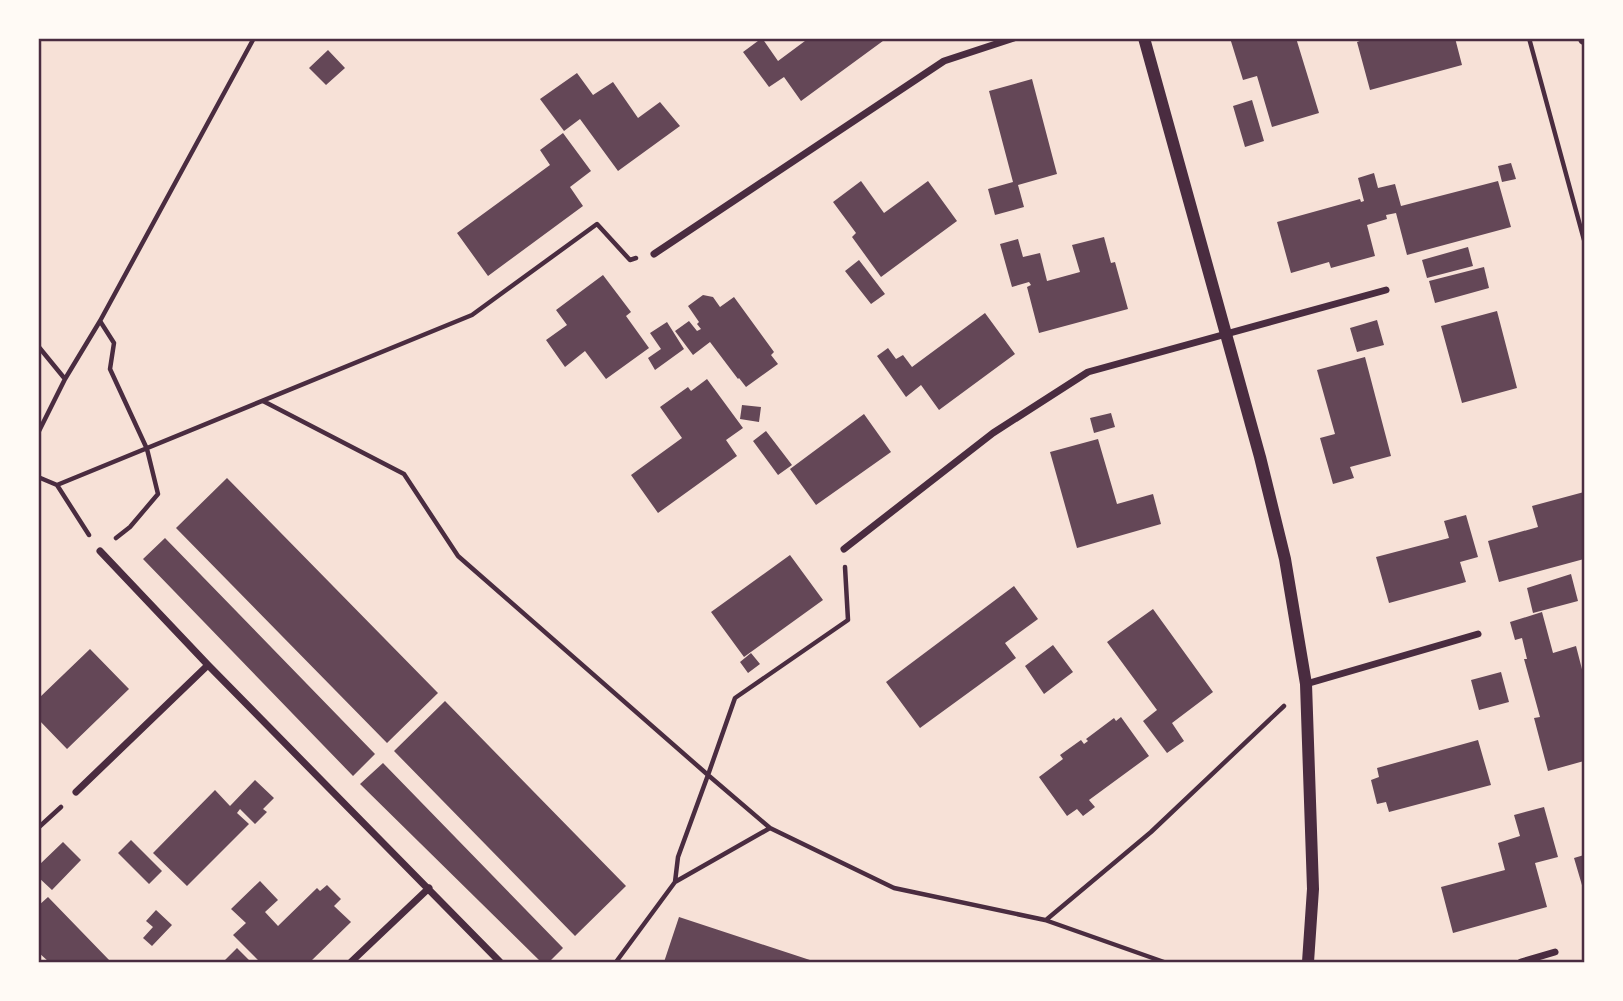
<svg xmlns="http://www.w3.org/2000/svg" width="1623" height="1001" font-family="'Space Grotesk',sans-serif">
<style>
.building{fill:#644757}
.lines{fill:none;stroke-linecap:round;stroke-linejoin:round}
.path{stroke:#4a2c40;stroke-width:4.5}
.minor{stroke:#4a2c40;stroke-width:7}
.tertiary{stroke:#4a2c40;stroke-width:12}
.neatline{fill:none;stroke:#4a2c40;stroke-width:2.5}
</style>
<rect width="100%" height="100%" fill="#f7e1d7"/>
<path class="building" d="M762 38 778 61 809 38H887L801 101 784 77 769 87 743 52Z
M1230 38H1296L1319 113 1272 127 1257 76 1243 80Z
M1368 38H1455L1462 65 1370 90 1357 42Z
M328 50 345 68 326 85 309 68Z
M577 73 593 95 613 82 638 118 660 102 680 126 618 171 580 119 564 131 540 99Z
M1032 79 1057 174 1018 185 1024 207 995 215 988 189 1013 182 989 91Z
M1252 100 1264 141 1245 147 1233 106Z
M563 133 591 171 570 187 583 206 488 276 457 233 550 165 540 150Z
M1511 163 1516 179 1502 182 1498 166Z
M1374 173 1378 188 1395 184 1401 206 1498 181 1511 227 1407 255 1396 213 1386 215 1387 219 1367 225 1375 256 1331 268 1329 262 1291 273 1277 222 1360 199 1361 202 1364 201 1358 178Z
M861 181 884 213 928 181 957 221 881 277 852 237 856 233 833 202Z
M1104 237 1111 263 1115 262 1128 309 1039 333 1027 287 1031 285 1029 282 1012 287 1000 244 1018 239 1023 257 1040 253 1047 281 1080 272 1072 245Z
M1468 247 1473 266 1427 278 1422 260Z
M859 260 885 294 871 304 845 271Z
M1484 267 1489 288 1435 303 1429 281Z
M603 275 631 312 626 316 649 348 606 379 585 351 565 367 546 340 567 325 556 310Z
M703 295 713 297 720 307 734 297 774 352 771 355 778 364 746 387 739 378 738 379 710 342 693 355 675 331 689 321 697 331 701 329 697 324 699 322 688 306Z
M1497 311 1517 388 1462 403 1441 326Z
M985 313 1015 354 939 410 921 385 906 397 877 356 888 348 896 359 903 355 912 367Z
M1377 320 1384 345 1357 352 1350 328Z
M667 322 684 349 655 370 648 358 661 349 650 333Z
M1365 357 1391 456 1350 467 1354 478 1333 484 1320 438 1335 434 1317 370Z
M707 379 743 428 726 440 737 456 658 513 631 475 682 438 660 407 688 387 691 391Z
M742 405 761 407 759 422 740 419Z
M1111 413 1115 427 1094 433 1090 418Z
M864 414 891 452 816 505 790 469Z
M766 431 792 465 778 475 753 441Z
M1098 439 1117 504 1153 494 1161 524 1077 548 1050 452Z
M227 478 438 693 387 743 176 528Z
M1584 492V559L1499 582 1488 541 1538 527 1532 506Z
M1466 515 1478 557 1460 562 1466 582 1389 603 1376 557 1449 538 1444 521Z
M165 538 375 754 353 776 143 559Z
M790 555 823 600 744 657 711 612Z
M1571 574 1578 601 1533 613 1527 588Z
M1014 586 1038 619 1005 643 1016 658 920 728 886 682Z
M1153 609 1213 692 1172 723 1184 741 1167 753 1143 721 1157 710 1107 642Z
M1542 612 1553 653 1576 646 1584 677V761L1548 771 1534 718 1540 717 1524 659H1527L1522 638 1515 640 1510 622Z
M1053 645 1073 672 1044 694 1025 666Z
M90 649 129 689 67 749 38 719V699Z
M751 653 760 664 748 673 740 662Z
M1501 672 1509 702 1479 710 1471 680Z
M445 701 626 886 575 936 394 751Z
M1121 717 1149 756 1089 800 1095 807 1083 816 1077 809 1067 816 1039 777 1063 759 1060 755 1081 740 1084 744 1088 741 1086 739 1114 718 1116 721Z
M1478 740 1491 785 1389 812 1386 802 1377 804 1371 780 1379 777 1377 768Z
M383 763 563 948 549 962H541L360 784Z
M255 780 274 798 263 809 267 812 255 824 240 809 237 813 249 824 187 886 153 853 215 790 230 806Z
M1544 807 1558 857 1535 863 1547 907 1453 933 1441 887 1505 870 1498 843 1520 836 1514 815Z
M131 840 162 871 149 884 118 853Z
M63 842 81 860 52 890 38 877V866Z
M1584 855V892L1574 858Z
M260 881 278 900 265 912 278 926 317 888 320 891 327 885 341 899 334 906 351 922 310 962H260L233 935 246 923 231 909Z
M48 897 111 962H49L38 952V906Z
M156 910 172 925 152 946 143 938 153 927 146 921Z
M679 917 816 962H664Z
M237 948 251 962H223Z"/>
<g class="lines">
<path class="path" d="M1529 38 1584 240
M100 321 114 343 110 369 147 449 158 494 130 527 116 538
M38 346 65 379
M263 401 404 474 458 556 708 775 678 857 675 882
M38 433 65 379 100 321 254 38
M38 477 57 485 89 535
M57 485 472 315 597 224 630 260 636 258
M38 828 61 807
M770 828 708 775 735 698 848 620 845 567
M1046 920 1151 832 1284 706
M616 962 675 882 770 828 894 888 1045 920 1164 962"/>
<path class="minor" d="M654 254 944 61 1014 38
M844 549 993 433 1088 372 1386 290
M100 551 208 665 500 962
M1306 684 1478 634
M76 792 208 665
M351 962 429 888
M1521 962 1555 952"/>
<path class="tertiary" d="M1144 38 1260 457 1285 559 1306 684 1313 889 1308 962
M1584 38V39"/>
</g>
<rect width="1623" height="1001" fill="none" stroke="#fffaf5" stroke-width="80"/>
<rect x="40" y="40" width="1543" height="921" class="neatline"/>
</svg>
